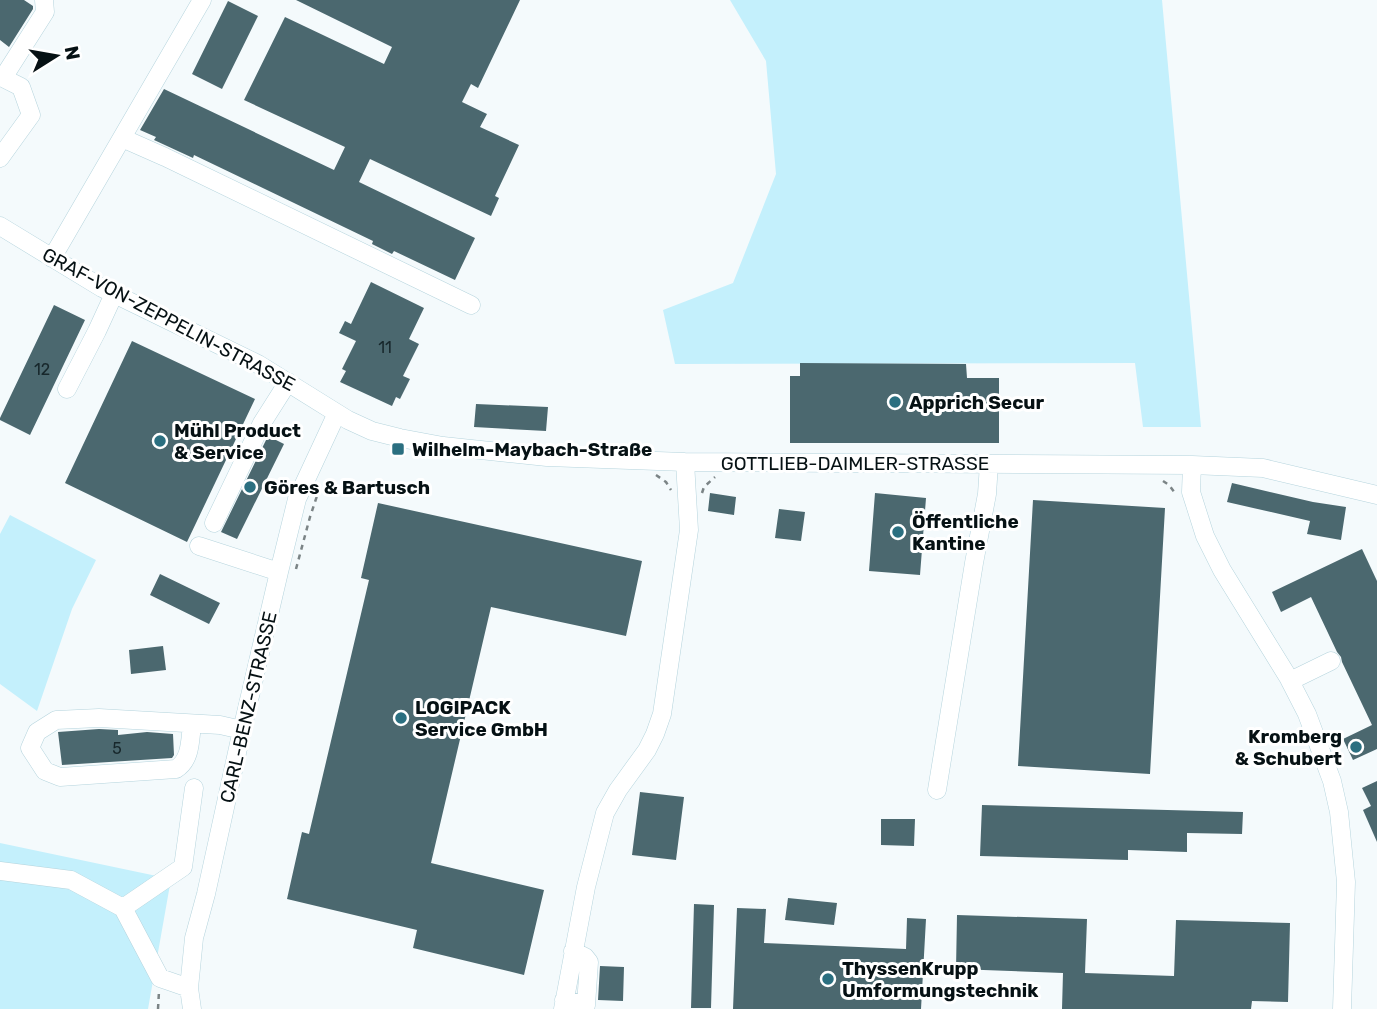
<svg xmlns="http://www.w3.org/2000/svg" width="1377" height="1009" font-family="Rubik,sans-serif">
<style>
.green{fill:#c4f0fc}
.building{fill:#4b686f}
.lines{fill:none;stroke-linecap:round;stroke-linejoin:round}
.minor-casing{stroke:#b5d4dd;stroke-width:19}
.path{stroke:#7b8486;stroke-width:2.5;stroke-dasharray:5 5;stroke-linecap:butt}
.minor{stroke:#fff;stroke-width:18}
.poi-dot{fill:#2b6f80;stroke:#fff;stroke-width:2.5}
.labels{text-anchor:middle;stroke-width:6;stroke-linejoin:round;paint-order:stroke}
.number-label{font-size:16px;fill:#17272b}
.street-label{font-size:19px;fill:#061114;stroke:#fff}
.poi-label{font-size:19px;font-weight:bold;fill:#061114;stroke:#fff;text-anchor:start}
</style>
<rect width="100%" height="100%" fill="#f4fafc"/>
<path class="green" d="M730 0H1162L1201 427H1143L1135 363 675 364 663 310 733 283 776 174 766 61Z
M10 515 96 560 72 609 37 711 0 684V534Z
M0 843 171 879 148 1009H0Z"/>
<path class="building" d="M0 0H24L33 6V9L9 47 0 40Z
M296 0H520L478 88 471 84 462 102 487 114 480 127 519 145 495 196 499 198 491 216 370 159 359 182 475 238 455 280 394 251 392 254 372 244 373 241 194 155 193 158 154 140 156 137 140 130 164 89 334 170 345 147 244 100 285 17 384 64 392 47Z
M228 1 258 16 222 89 192 74Z
M371 282 424 308 409 339 419 344 403 376 410 379 400 399 396 397 392 406 340 382 346 371 342 369 356 341 339 333 345 321 351 324Z
M54 305 85 320 30 435 0 420V418Z
M132 341 255 399 187 542 65 483Z
M800 363 966 364 967 378H999V443H790V376H800Z
M476 404 548 407 546 431 474 427Z
M268 436 284 444 237 539 221 532Z
M1232 483 1313 502 1346 507 1341 540 1307 534 1310 521 1227 502Z
M710 493 736 497 734 515 708 511Z
M875 493 926 498 920 575 869 571Z
M1033 500 1165 508 1150 774 1018 766Z
M378 503 642 561 626 636 491 607 431 863 544 890 524 975 413 948 417 930 287 899 302 832 309 834 369 580 361 578Z
M779 509 805 512 801 541 775 538Z
M1362 549 1377 581V749L1353 760 1343 739 1372 725 1342 662 1341 657 1337 652 1311 597 1281 612 1272 592Z
M160 574 220 603 209 624 150 595Z
M163 646 166 670 131 674 129 650Z
M99 729 118 730V735L147 732 173 734 174 755 172 758 62 765 58 732Z
M1377 781V842L1363 810 1371 806 1362 788Z
M640 792 684 797 676 860 632 855Z
M982 805 1243 812 1242 834 1187 833V852L1128 850V860L980 856Z
M881 819H915L914 846 881 845Z
M788 898 837 903 834 925 785 920Z
M694 904 714 905 711 1008H691Z
M737 908 766 909 764 943 906 949 907 918 926 919 921 1009H733Z
M957 915 1087 919 1085 973 1174 976 1176 920 1290 923 1288 1002 1252 1001 1251 1009H1062L1063 973 956 969Z
M600 966 624 967 623 1001 598 1000Z"/>
<g class="lines">
<defs>
<path id="minor" d="M122 138 165 157 471 305
M0 158 31 115 21 87 3 78 45 12 44 0
M0 226 102 288 258 364 348 420 372 431 400 438 443 446 547 457 685 462 1192 465 1263 468 1377 495
M52 258 202 0
M67 389 97 331 114 294
M1192 465 1191 492 1205 536 1222 570 1288 677 1307 714 1332 781 1339 812 1346 882 1342 1009
M214 523 262 423 288 382
M199 546 279 572
M1290 681 1331 661
M192 724C190 740 191 760 176 769L60 777 45 771 30 748 37 732 56 720 99 718 220 725 242 730
M937 790 974 563 987 494 989 464
M0 871 71 880 123 908 160 978 189 988
M123 908 183 867 194 788
M564 1000 586 1005 589 962 585 957 573 951
M192 1009 189 988 194 938 206 894 242 730 279 572 297 499 337 413
M563 1009 586 887 605 813 618 790 647 750 655 734 662 714 689 530 685 462"/>
</defs>
<use href="#minor" class="minor-casing"/>
<path class="path" d="M656 475 666 482 671 490
M1163 481 1169 485 1175 493
M702 493 704 487 715 477
M296 569 310 517 317 496V491
M158 1009 159 991"/>
<use href="#minor" class="minor"/>
</g>
<g class="poi-dot">
<circle cx="895" cy="402" r="7"/>
<circle cx="160" cy="441" r="7"/>
<rect x="391" y="442" width="14" height="14" rx="3.5"/>
<circle cx="250" cy="487" r="7"/>
<circle cx="898" cy="532" r="7"/>
<circle cx="401" cy="718" r="7"/>
<circle cx="1356" cy="747" r="7"/>
<circle cx="828" cy="979" r="7"/>
</g>
<g class="labels">
<g class="number-label">
<text x="385" y="353">11</text>
<text x="42" y="375">12</text>
<text x="117" y="754">5</text>
</g>
<g class="street-label">
<text transform="translate(169 319) rotate(28)" y="7">GRAF-VON-ZEPPELIN-STRASSE</text>
<text x="855" y="470">GOTTLIEB-DAIMLER-STRASSE</text>
<text transform="translate(248 707) rotate(-77)" y="7">CARL-BENZ-STRASSE</text>
</g>
<g class="poi-label">
<text x="909" y="409">Apprich Secur</text>
<text x="174" y="437">Mühl Product<tspan x="174" dy="22">&amp; Service</tspan></text>
<text x="412" y="456">Wilhelm-Maybach-Straße</text>
<text x="264" y="494">Göres &amp; Bartusch</text>
<text x="912" y="528">Öffentliche<tspan x="912" dy="22">Kantine</tspan></text>
<text x="415" y="714">LOGIPACK<tspan x="415" dy="22">Service GmbH</tspan></text>
<text x="1342" y="743" text-anchor="end">Kromberg<tspan x="1342" dy="22">&amp; Schubert</tspan></text>
<text x="842" y="975">ThyssenKrupp<tspan x="842" dy="22">Umformungstechnik</tspan></text>
</g>
</g>
<g transform="translate(56 56) rotate(79)" stroke="#ffffff" stroke-width="5" paint-order="stroke">
<path d="M0-5L12 26L0 18L-12 26Z" fill="#061114"/>
<text y="-10" font-size="19" font-weight="bold" text-anchor="middle" fill="#061114">N</text>
</g>
</svg>
